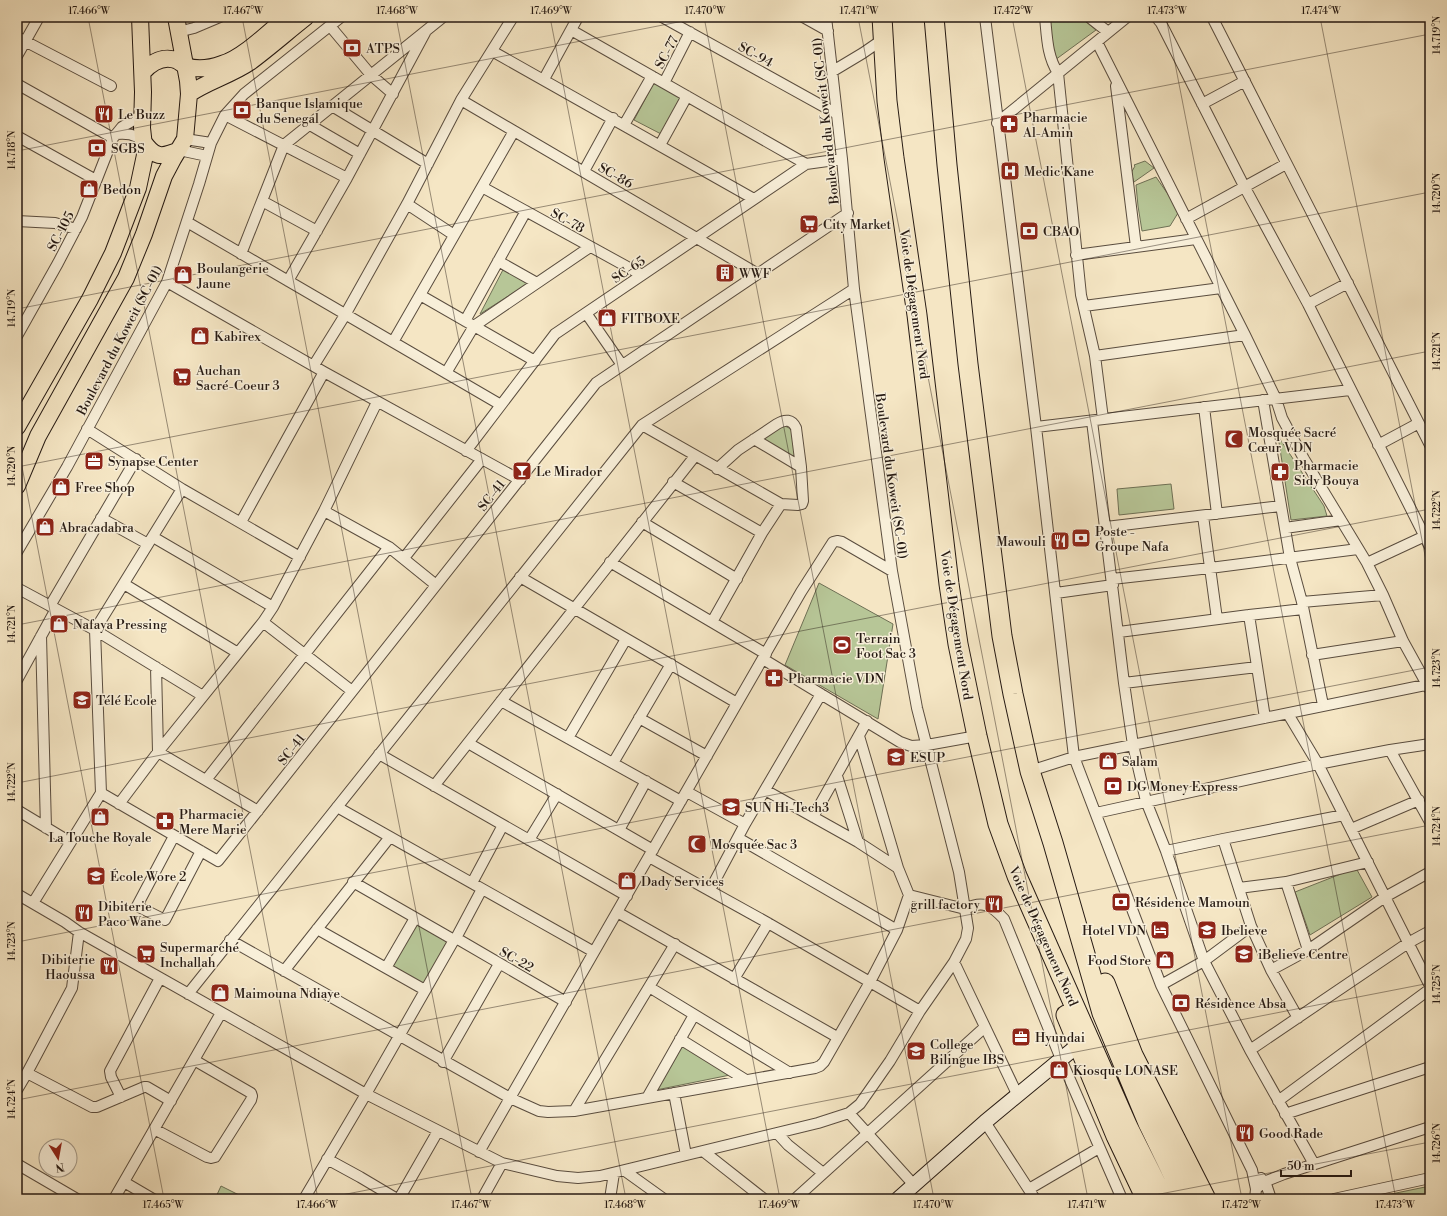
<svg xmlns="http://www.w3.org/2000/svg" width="1447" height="1216" font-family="'Libre Bodoni',serif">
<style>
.green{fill:#b7c697;stroke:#6e7055}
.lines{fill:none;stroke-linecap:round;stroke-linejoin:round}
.street-casing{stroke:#5a4d3f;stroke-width:12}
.secondary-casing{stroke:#261a13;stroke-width:16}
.primary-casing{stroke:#261a13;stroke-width:18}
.highway-casing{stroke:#261a13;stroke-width:21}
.street{stroke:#f8efd9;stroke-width:10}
.secondary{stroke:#f8efd9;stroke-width:14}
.primary{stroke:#f5e6c4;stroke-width:16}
.highway{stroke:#f5e6c4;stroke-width:19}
.ticks{fill:none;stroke:#261a13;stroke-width:1;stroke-opacity:0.45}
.labels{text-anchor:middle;stroke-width:3;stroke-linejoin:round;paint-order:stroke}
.poi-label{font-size:13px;fill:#261a13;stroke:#f8efd9;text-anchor:start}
.street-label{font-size:13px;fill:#261a13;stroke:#f8efd9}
.neatline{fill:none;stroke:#261a13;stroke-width:1.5}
.ticks-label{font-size:10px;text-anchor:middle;fill:#261a13}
</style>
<rect width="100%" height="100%" fill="#f5e6c4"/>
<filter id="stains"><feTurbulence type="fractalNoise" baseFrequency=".005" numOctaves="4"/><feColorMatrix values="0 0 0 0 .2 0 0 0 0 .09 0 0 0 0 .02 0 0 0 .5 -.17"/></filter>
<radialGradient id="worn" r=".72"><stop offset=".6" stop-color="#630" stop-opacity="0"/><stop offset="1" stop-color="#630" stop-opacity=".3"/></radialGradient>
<path class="green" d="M1049 17H1080L1096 30 1055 60Z
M658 75 687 91 663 135 634 120Z
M1145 161 1154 168 1134 182 1131 173 1135 166 1134 165Z
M1156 177 1172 200 1178 213 1170 226 1142 231 1138 206 1136 185Z
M506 264 532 281 480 314Z
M785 426 791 429 798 454 795 459 765 442 764 439 779 427Z
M1278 436 1324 506 1327 516 1291 520Z
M1171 484 1174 509 1119 515 1117 489Z
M819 583 893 624 878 719 785 665Z
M1356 868 1372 897 1310 935 1295 892Z
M414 921 450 942 424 986 387 964Z
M683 1045 735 1074 656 1090Z
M221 1186 247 1199H215Z
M1430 1186V1199H1367Z"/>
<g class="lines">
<defs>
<path id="street" d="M662 17 837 114
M803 17 828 31
M985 17 1036 427 1074 757 1161 985 1252 1170 1256 1189 1255 1199
M1045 17C1047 37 1047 56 1058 73L1081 295 1095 356 1103 419
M1089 17 1108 32
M1156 17 1161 23 1244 186 1308 304 1430 547
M1212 17 1430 445
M330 26 371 75 393 94
M571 30 806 164
M178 32 194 28 220 17
M17 37 111 86
M1097 42 1245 335 1276 399 1282 418 1304 459 1367 563 1383 595 1403 641 1430 690
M492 51 754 199
M17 56 39 17
M833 71 863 53 876 44
M544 79 578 17
M664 83 690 32
M17 84 113 138
M1116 86 1136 247
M461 100 758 274
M1202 104 1245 81
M332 106 428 164
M225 115 347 178
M997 123 1127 17
M310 125 360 154
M624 125 652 76
M116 134C127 133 134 134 143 141
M17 136 96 180
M185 139 211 143
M660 145 687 96
M179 150 207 156
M584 171 613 118
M482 187 642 275
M262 201 317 231
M407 204 454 235
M1186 219 1286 164
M17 221 55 223 76 229
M187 222 501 405
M241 254 284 145 443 17
M1076 255 1196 239
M498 261 537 283
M288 281 347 178 425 33
M167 282 324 372 520 480
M420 295 535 361
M1308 304 1348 283
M1084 306 1221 288
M586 313 622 365
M465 321 526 211
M17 336 58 263 82 217 113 138 122 127 142 115
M393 342 514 131
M1095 356 1245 335
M314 365 345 315 407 204 461 100 513 17
M446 373 474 326 590 247
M1263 400 1290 558 1302 602 1323 705
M1204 407 1217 514
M1092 421 1124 683 1133 745 1146 801 1166 851 1204 961 1250 1050 1314 1164
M642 425 781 504 798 505 802 504 803 501 801 467 796 428C792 419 785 419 777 424L738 450 717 469
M1036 427 1350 390
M87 429 182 489 300 557
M754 439 801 467
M1378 445 1419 423
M466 451 555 334 806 164 842 159
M673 482 762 533
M324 511 389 547 436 585
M1203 516 1217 619
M101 518 148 544
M241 522 324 372
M642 522 737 579
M1106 527 1281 506
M1285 528 1341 520
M153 537 273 607
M17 552 67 467 167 282 199 184 211 143 225 115 244 94 341 17
M404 558 482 459
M610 562 766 654
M1367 563 1425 536
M520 577 737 703
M1112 579 1210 568 1358 549
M124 584 238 653
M17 588 95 630 203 696
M1056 593 1113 585
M1302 602 1383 595
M50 606 136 459
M1249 615 1265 718
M263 622 352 691
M712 622 762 533 781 504
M1119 632 1249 615 1303 609
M41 636 46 828
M1312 655 1403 641
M763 659 900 742 911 746 927 745 977 736
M156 667 158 752 258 811
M17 680 56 609
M1124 683 1257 667
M501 701 681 801
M1288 714 1318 764 1430 986
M639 718 707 756
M568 738 626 639
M468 743 653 850
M1390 750 1430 822
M379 754 627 896
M613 763 671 664
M1030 771 1074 757 1430 684
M837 776 858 842
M206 780 389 547
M434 786 695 456
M765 790 858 842 898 868
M687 792 745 824
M101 793 218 861 596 383 848 213
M119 804 158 752 263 622 273 607 324 511 377 402
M337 807 594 952
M17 810 70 842
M1096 813 1318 764 1390 750 1430 744
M813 817 867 721
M1351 829 1419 800
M619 830 646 781
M174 836 137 906 165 920 201 851
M738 838 897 930
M1223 839 1251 926 1271 970 1298 1018
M529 840 557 794
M1166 851 1223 839 1344 815
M649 857 768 923 920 1011
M353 882 454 940
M1286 882 1308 950
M472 883 503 825
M1239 888 1286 882 1368 862
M710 890 745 824 821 694
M17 894 65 922 79 932 366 1094 502 1163 557 1176 578 1178 600 1176 818 1123 849 1113 860 1104 890 1061 920 1011 954 962 966 939 968 928 959 872 917 708 892 571 854 289 842 159 826 17
M909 895 965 909C983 900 991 905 1004 919L1061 1059 1122 1199
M33 903 101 793 95 630 182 489
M617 912 837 1037
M317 929 425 990
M456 938 566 1002
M230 940 510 1098 539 1111 548 1112 574 1111 815 1068 820 1066 824 1062 870 982 897 930 909 895 898 868 859 736
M954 962 1018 1096
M386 968 415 918
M1271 970 1308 950 1385 897 1430 872
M284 971 390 837
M734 979 768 923
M1161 985 1204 961 1251 926
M649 987 790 1073
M188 994 642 425 854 289
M680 1039 746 1080
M1250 1050 1408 943 1430 931
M443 1062 499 964
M27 1073 92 1107H97L144 1087H147L171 1101
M17 1090 27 1073 72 988 79 932
M674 1093 686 1155
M121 1097 111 1077 110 1071 160 978
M647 1098 694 1015
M1278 1101 1430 989
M574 1111 675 944
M849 1113 914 1185
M1285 1114 1430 1067
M985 1122 1035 1199
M154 1129 207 1157 211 1158 215 1157 251 1100 252 1096 251 1093 194 1060
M777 1133 788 1145 823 1173
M703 1151 764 1199
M479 1152 801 592 833 542 837 541 842 542 892 571
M327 1159 360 1177 397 1199
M17 1164 77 1199
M625 1171 664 1199
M1261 1178 1267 1187 1271 1199
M124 1182 153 1199
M1029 1189 1099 1148
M1256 1189 1264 1182 1284 1174 1430 1127
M114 1199 221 1013
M304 1199 366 1094 454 940 456 938 482 889
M399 1199 438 1131
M482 1199 502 1163
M610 1199 614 1173
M795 1199 985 1027
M1334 1199 1430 1178"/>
<path id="secondary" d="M898 1199 985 1122 1077 1046"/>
<path id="primary" d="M143 72C152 62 164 55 178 61 181 63 183 65 186 66 197 70 211 68 222 64 243 58 270 31 287 17
M189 94C208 81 231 75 250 62 269 48 287 32 306 17
M143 141C155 158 161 158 179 150
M17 427 90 299 113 253 138 188 145 155 142 128 143 92 140 17
M17 486 38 436 126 278 144 234 164 176 173 159 185 139 189 94 188 81 176 17"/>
<path id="highway" d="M882 17 887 101 894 158 917 315 949 584 958 644 977 736 998 824 1017 876 1128 1127 1164 1199
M934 17 947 165 968 364 1002 636 1013 694 1030 771 1053 843 1102 1013 1148 1123 1185 1199
M1105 983 1133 1055 1206 1199
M1066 1015 1116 1136 1146 1199"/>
</defs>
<use href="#street" class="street-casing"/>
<use href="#secondary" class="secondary-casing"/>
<use href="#primary" class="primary-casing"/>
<use href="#highway" class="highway-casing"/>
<use href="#street" class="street"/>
<use href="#secondary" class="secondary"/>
<use href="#primary" class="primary"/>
<use href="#highway" class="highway"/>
</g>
<path class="ticks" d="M88 17 318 1199M242 17 472 1199M396 17 626 1199M550 17 780 1199M704 17 934 1199M858 17 1088 1199M1012 17 1242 1199M1166 17 1396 1199M1320 17 1430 581M17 151 704 17M17 309 1430 34M17 441 164 1199M17 467 1430 192M17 625 1430 351M17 783 1430 509M17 942 1430 667M17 1100 1430 825M321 1199 1430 983M1134 1199 1430 1142"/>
<defs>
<symbol id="bank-square" viewBox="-11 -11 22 22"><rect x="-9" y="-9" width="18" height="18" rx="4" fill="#8f2418" stroke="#f8efd9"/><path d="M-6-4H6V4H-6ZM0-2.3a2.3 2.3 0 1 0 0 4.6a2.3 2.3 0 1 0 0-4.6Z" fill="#fff"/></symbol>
<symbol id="restaurant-square" viewBox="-11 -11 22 22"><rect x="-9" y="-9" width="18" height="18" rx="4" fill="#8f2418" stroke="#f8efd9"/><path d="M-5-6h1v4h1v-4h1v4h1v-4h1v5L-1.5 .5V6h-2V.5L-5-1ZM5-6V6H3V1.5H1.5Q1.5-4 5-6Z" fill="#fff"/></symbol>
<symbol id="pharmacy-square" viewBox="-11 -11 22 22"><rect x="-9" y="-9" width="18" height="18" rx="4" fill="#8f2418" stroke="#f8efd9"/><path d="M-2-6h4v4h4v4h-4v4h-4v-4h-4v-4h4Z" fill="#fff"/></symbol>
<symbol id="hospital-square" viewBox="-11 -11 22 22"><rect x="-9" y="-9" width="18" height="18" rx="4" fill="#8f2418" stroke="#f8efd9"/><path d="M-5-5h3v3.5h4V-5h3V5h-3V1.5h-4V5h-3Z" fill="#fff"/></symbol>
<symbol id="shop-square" viewBox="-11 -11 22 22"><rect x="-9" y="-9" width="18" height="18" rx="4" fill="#8f2418" stroke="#f8efd9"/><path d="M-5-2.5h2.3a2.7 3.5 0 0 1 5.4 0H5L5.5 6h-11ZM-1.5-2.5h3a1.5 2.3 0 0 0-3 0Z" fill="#fff"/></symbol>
<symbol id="supermarket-square" viewBox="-11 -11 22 22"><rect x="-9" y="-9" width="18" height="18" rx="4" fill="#8f2418" stroke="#f8efd9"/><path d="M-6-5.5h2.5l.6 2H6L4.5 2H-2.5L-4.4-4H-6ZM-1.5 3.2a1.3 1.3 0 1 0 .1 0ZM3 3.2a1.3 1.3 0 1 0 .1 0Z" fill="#fff"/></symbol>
<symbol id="building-square" viewBox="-11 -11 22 22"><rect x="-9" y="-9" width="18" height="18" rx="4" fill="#8f2418" stroke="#f8efd9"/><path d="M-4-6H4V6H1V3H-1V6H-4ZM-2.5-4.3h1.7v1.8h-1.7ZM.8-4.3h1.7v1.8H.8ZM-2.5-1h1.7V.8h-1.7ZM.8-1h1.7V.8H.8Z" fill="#fff"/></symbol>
<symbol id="mosque-square" viewBox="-11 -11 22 22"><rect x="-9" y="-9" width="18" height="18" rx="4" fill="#8f2418" stroke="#f8efd9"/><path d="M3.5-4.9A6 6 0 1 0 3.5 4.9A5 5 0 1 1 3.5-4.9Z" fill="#fff"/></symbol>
<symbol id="office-square" viewBox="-11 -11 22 22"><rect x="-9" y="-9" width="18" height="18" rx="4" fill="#8f2418" stroke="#f8efd9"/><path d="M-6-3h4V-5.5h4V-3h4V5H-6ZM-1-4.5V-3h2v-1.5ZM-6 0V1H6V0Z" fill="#fff"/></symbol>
<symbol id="bar-square" viewBox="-11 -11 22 22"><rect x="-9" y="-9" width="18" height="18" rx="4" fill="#8f2418" stroke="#f8efd9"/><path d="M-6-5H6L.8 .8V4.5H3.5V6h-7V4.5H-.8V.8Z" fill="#fff"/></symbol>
<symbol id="stadium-square" viewBox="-11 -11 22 22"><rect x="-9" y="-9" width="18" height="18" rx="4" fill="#8f2418" stroke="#f8efd9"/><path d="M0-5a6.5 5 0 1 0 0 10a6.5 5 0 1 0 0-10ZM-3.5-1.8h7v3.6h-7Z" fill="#fff"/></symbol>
<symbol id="school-square" viewBox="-11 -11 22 22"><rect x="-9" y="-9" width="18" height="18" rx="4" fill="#8f2418" stroke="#f8efd9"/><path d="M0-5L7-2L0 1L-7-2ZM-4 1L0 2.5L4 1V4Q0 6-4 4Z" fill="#fff"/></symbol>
<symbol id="university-square" viewBox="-11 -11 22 22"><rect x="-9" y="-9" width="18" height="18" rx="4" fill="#8f2418" stroke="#f8efd9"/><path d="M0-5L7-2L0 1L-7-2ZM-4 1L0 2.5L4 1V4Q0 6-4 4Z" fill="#fff"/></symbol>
<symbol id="hotel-square" viewBox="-11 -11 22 22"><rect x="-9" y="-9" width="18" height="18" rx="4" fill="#8f2418" stroke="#f8efd9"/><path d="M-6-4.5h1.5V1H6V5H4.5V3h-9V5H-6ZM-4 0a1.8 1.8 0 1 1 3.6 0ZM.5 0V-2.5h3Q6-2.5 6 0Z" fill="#fff"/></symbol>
</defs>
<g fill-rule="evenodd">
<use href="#bank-square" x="341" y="37" width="22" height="22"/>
<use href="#bank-square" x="231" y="99" width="22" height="22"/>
<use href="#restaurant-square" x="93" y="103" width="22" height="22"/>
<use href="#pharmacy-square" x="998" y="113" width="22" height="22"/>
<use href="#bank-square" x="86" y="137" width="22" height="22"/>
<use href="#hospital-square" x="999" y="160" width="22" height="22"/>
<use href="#shop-square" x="78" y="178" width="22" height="22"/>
<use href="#supermarket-square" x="798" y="213" width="22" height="22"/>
<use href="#bank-square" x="1018" y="220" width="22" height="22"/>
<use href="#building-square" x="714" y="262" width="22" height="22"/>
<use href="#shop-square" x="172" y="264" width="22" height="22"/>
<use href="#shop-square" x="596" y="307" width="22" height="22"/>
<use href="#shop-square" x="189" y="325" width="22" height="22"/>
<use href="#supermarket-square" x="171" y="366" width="22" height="22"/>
<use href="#mosque-square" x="1223" y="428" width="22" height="22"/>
<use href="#office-square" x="83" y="450" width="22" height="22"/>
<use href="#bar-square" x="511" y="460" width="22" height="22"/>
<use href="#pharmacy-square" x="1269" y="461" width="22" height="22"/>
<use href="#shop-square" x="50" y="476" width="22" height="22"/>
<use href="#shop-square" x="34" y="516" width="22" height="22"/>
<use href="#bank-square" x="1070" y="527" width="22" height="22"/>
<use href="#restaurant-square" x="1049" y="530" width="22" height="22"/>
<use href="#shop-square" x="48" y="613" width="22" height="22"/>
<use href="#stadium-square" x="831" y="634" width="22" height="22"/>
<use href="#pharmacy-square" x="763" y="667" width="22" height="22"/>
<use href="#school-square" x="71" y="689" width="22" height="22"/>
<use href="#university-square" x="885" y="746" width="22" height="22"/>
<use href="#shop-square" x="1097" y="750" width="22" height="22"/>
<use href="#bank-square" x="1102" y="775" width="22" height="22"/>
<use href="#university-square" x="720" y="796" width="22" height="22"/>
<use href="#shop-square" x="89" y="806" width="22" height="22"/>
<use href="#pharmacy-square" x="154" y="810" width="22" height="22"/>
<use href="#mosque-square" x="686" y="833" width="22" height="22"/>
<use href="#school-square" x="85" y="865" width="22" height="22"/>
<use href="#shop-square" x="616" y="870" width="22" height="22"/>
<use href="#bank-square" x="1110" y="891" width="22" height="22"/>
<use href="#restaurant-square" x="983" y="893" width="22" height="22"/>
<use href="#restaurant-square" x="73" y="902" width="22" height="22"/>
<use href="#hotel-square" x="1149" y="919" width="22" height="22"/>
<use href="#school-square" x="1196" y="919" width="22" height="22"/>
<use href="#supermarket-square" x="135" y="943" width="22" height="22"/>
<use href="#school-square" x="1233" y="943" width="22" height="22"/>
<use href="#shop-square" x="1154" y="949" width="22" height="22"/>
<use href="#restaurant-square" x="98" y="955" width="22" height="22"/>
<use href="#shop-square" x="209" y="982" width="22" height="22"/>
<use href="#bank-square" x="1170" y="992" width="22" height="22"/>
<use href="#office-square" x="1010" y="1026" width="22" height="22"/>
<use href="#school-square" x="905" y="1040" width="22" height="22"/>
<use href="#shop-square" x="1048" y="1059" width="22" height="22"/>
<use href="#restaurant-square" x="1234" y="1122" width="22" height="22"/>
</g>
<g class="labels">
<g class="poi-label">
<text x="366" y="53">ATPS</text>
<text x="256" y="108">Banque Islamique<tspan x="256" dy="15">du Senegal</tspan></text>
<text x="118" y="119">Le Buzz</text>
<text x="1023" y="122">Pharmacie<tspan x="1023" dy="15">Al-Amin</tspan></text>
<text x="111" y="153">SGBS</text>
<text x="1024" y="176">Medic'Kane</text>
<text x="103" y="194">Bedon</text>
<text x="823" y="229">City Market</text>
<text x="1043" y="236">CBAO</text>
<text x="197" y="273">Boulangerie<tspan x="197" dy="15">Jaune</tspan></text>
<text x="739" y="278">WWF</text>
<text x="621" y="323">FITBOXE</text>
<text x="214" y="341">Kabirex</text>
<text x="196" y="375">Auchan<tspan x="196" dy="15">Sacré-Coeur 3</tspan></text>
<text x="1248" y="437">Mosquée Sacré<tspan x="1248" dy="15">Cœur VDN</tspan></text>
<text x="108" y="466">Synapse Center</text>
<text x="1294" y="470">Pharmacie<tspan x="1294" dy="15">Sidy Bouya</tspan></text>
<text x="536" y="476">Le Mirador</text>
<text x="75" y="492">Free Shop</text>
<text x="59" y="532">Abracadabra</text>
<text x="1095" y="536">Poste -<tspan x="1095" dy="15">Groupe Nafa</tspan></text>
<text x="1046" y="546" text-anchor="end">Mawouli</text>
<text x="73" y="629">Nafaya Pressing</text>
<text x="856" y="643">Terrain<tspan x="856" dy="15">Foot Sac 3</tspan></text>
<text x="788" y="683">Pharmacie VDN</text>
<text x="96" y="705">Télé Ecole</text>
<text x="910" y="762">ESUP</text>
<text x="1122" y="766">Salam</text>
<text x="1127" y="791">DG Money Express</text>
<text x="745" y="812">SUN Hi-Tech3</text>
<text x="179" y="819">Pharmacie<tspan x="179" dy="15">Mere Marie</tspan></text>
<text x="100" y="842" text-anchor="middle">La Touche Royale</text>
<text x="711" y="849">Mosquée Sac 3</text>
<text x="110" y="881">École Wore 2</text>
<text x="641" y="886">Dady Services</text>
<text x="1135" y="907">Résidence Mamoun</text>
<text x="980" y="909" text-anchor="end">grill factory</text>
<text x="98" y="911">Dibiterie<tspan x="98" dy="15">Paco Wane</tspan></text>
<text x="1146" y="935" text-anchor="end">Hotel VDN</text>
<text x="1221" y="935">Ibelieve</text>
<text x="160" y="952">Supermarché<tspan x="160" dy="15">Inchallah</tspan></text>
<text x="1258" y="959">iBelieve Centre</text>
<text x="95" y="964" text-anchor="end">Dibiterie<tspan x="95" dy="15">Haoussa</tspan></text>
<text x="1151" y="965" text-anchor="end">Food Store</text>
<text x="234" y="998">Maimouna Ndiaye</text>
<text x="1195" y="1008">Résidence Absa</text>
<text x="1035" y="1042">Hyundai</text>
<text x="930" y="1049">College<tspan x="930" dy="15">Bilingue IBS</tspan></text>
<text x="1073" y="1075">Kiosque LONASE</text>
<text x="1259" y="1138">Good Rade</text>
</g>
<g class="street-label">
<text transform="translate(666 52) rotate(-62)" y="5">SC-77</text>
<text transform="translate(756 54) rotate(29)" y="5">SC-94</text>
<text transform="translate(825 121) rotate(-96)" y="5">Boulevard du Koweit (SC-01)</text>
<text transform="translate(616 175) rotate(30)" y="5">SC-86</text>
<text transform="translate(568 220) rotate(29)" y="5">SC-78</text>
<text transform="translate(60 231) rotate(-63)" y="5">SC-105</text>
<text transform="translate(628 269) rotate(-34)" y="5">SC-65</text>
<text transform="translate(915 304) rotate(82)" y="5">Voie de Dégagement Nord</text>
<text transform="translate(119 340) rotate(-62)" y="5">Boulevard du Koweit (SC-01)</text>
<text transform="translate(892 476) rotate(82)" y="5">Boulevard du Koweit (SC-01)</text>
<text transform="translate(491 495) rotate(-52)" y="5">SC-41</text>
<text transform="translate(957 625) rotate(81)" y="5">Voie de Dégagement Nord</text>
<text transform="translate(291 749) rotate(-52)" y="5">SC-41</text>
<text transform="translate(1044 936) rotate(66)" y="5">Voie de Dégagement Nord</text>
<text transform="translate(517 959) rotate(30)" y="5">SC-22</text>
</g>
</g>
<rect width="1447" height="1216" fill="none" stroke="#f5e6c4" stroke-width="44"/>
<g transform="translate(58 1158) rotate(169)"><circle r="19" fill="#f8efd9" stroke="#a49a8a"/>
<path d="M0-3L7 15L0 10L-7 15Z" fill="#8f2418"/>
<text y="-6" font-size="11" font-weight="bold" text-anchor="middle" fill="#261a13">N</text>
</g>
<path d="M1281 1170v6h70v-6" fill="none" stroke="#261a13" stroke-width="2"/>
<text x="1287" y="1170" font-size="12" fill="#261a13" stroke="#f8efd9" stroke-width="3" paint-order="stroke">50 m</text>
<rect x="22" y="22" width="1403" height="1172" class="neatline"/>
<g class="ticks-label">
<text x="89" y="14">17.466°W</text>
<text x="243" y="14">17.467°W</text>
<text x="397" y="14">17.468°W</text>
<text x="551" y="14">17.469°W</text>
<text x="705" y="14">17.470°W</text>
<text x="859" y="14">17.471°W</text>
<text x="1013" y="14">17.472°W</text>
<text x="1167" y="14">17.473°W</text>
<text x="1321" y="14">17.474°W</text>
<text transform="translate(1436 35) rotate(-90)" y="4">14.719°N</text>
<text transform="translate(11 150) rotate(-90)" y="4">14.718°N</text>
<text transform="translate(1436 193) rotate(-90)" y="4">14.720°N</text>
<text transform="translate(11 308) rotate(-90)" y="4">14.719°N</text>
<text transform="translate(1436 351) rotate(-90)" y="4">14.721°N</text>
<text transform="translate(11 466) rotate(-90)" y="4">14.720°N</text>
<text transform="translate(1436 510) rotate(-90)" y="4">14.722°N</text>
<text transform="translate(11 624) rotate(-90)" y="4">14.721°N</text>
<text transform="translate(1436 668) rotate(-90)" y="4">14.723°N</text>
<text transform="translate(11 782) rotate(-90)" y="4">14.722°N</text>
<text transform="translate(1436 826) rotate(-90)" y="4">14.724°N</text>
<text transform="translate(11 941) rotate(-90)" y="4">14.723°N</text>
<text transform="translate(1436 984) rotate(-90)" y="4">14.725°N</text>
<text transform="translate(11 1099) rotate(-90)" y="4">14.724°N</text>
<text transform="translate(1436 1143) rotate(-90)" y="4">14.726°N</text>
<text x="163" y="1208">17.465°W</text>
<text x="317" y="1208">17.466°W</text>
<text x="471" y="1208">17.467°W</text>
<text x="625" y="1208">17.468°W</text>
<text x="779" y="1208">17.469°W</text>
<text x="933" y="1208">17.470°W</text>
<text x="1087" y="1208">17.471°W</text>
<text x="1241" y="1208">17.472°W</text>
<text x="1395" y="1208">17.473°W</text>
</g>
<rect width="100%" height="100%" filter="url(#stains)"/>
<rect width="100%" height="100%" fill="url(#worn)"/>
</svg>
